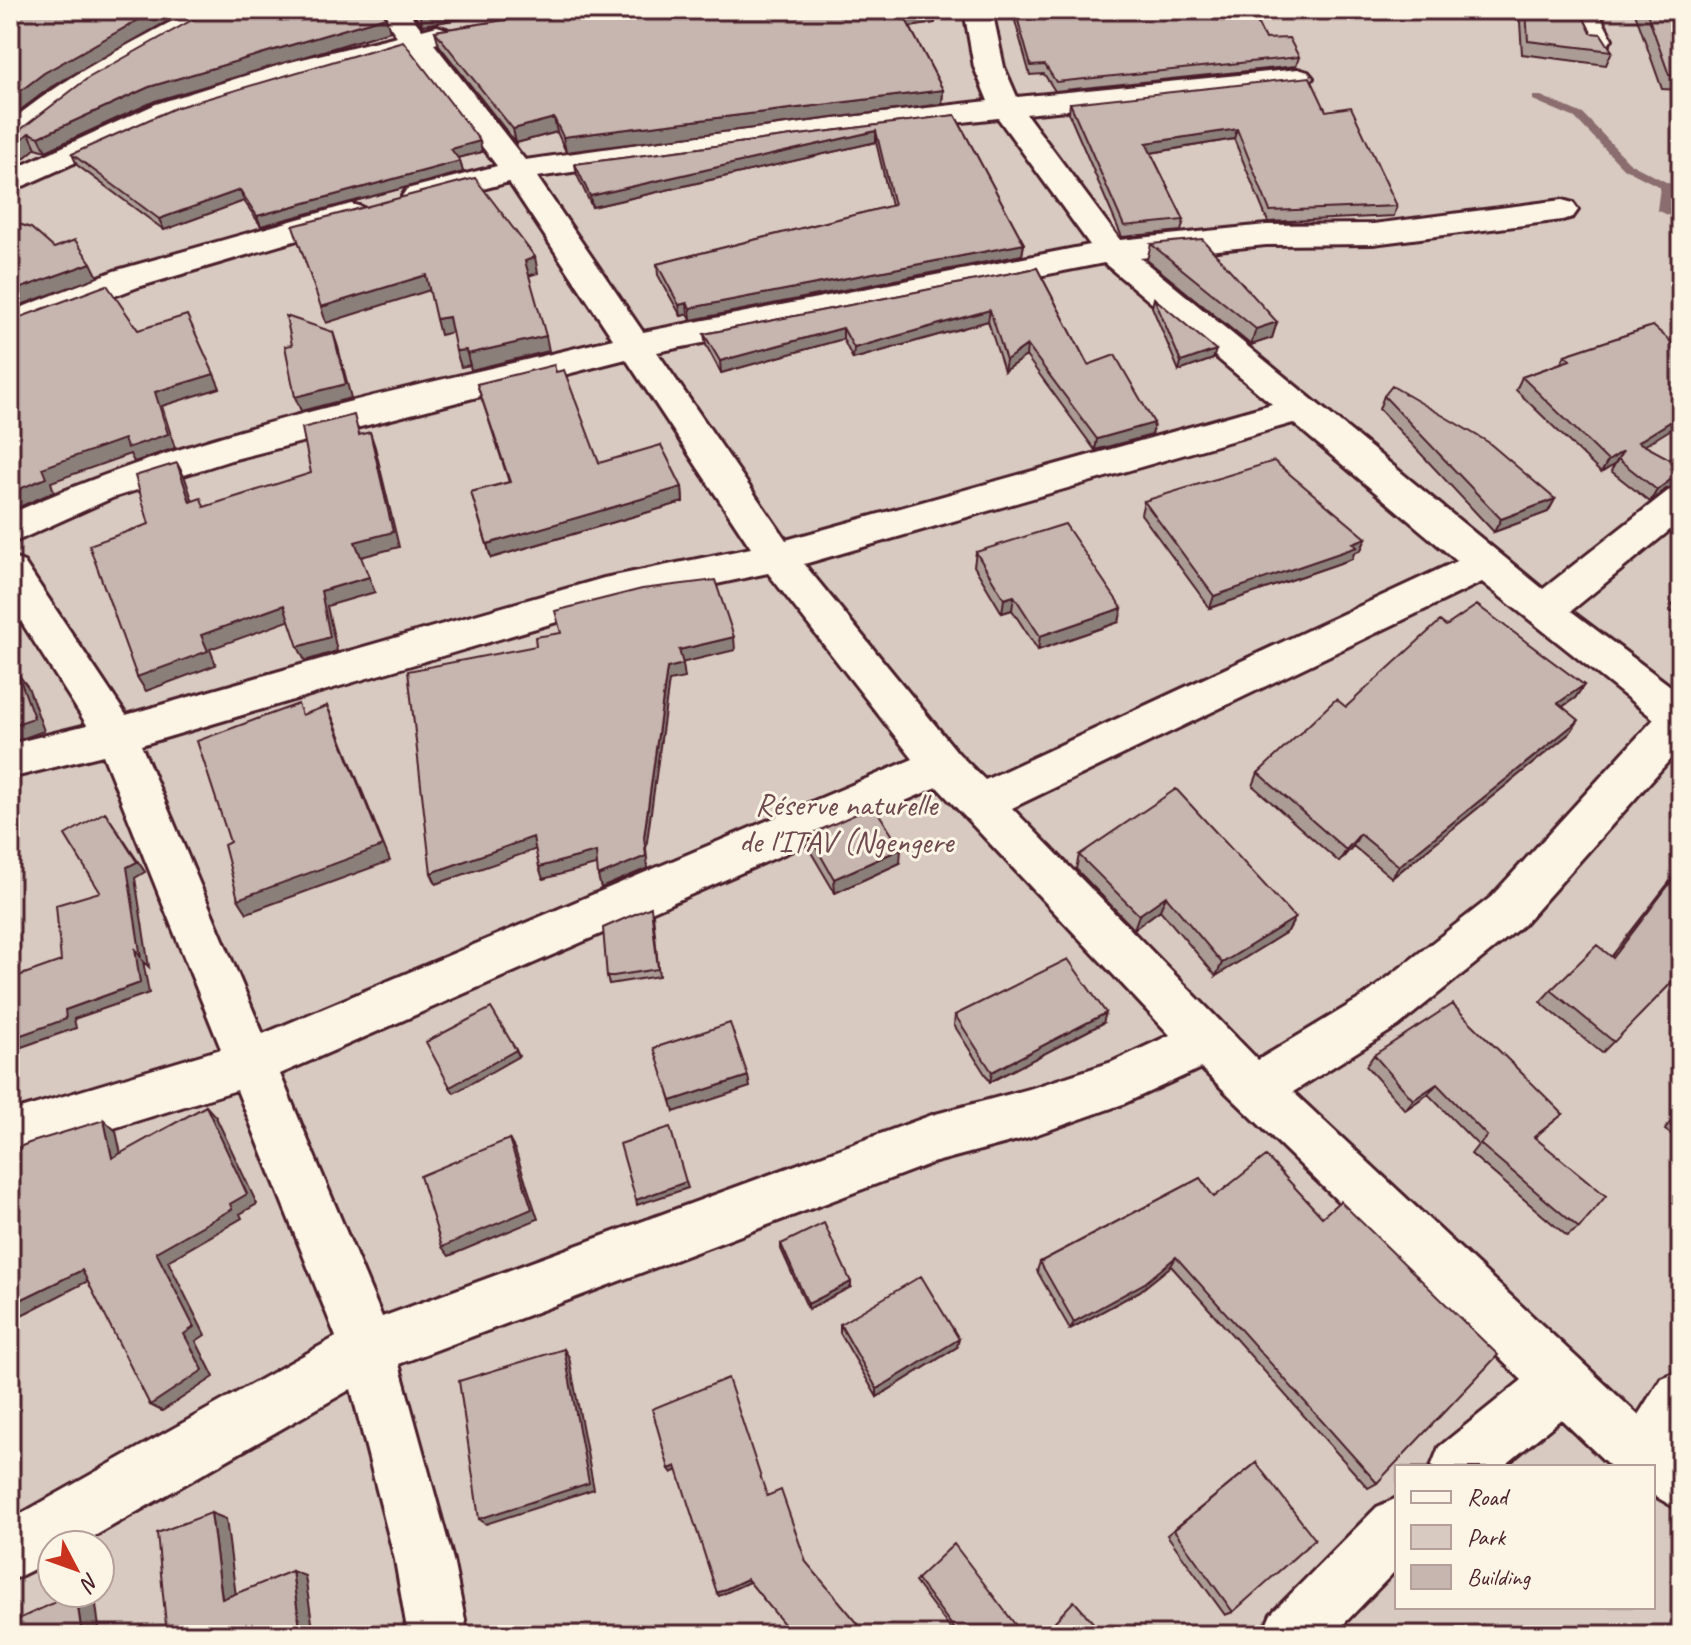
<svg xmlns="http://www.w3.org/2000/svg" width="1691" height="1645" font-family="Caveat,sans-serif">
<style>
.green{fill:#d8cac0;stroke:#917476;stroke-width:2;fill-rule:evenodd}
.lines{fill:none;stroke-linecap:round;stroke-linejoin:round}
.stream{fill:#8b6d6f;fill-rule:evenodd}
.street-casing{stroke:#4a1f2b;stroke-width:6}
.path{stroke:#4a1f2b;stroke-width:4;stroke-dasharray:1 4;stroke-linecap:butt}
.street{fill:#fcf5e5;fill-rule:evenodd}
.wall{fill:#ab9d96;stroke:#4a1f2b;stroke-width:2}
.shaded-wall{fill:#8b7f7a;stroke:#4a1f2b;stroke-width:2}
.building{fill:#c7b6af;stroke:#4a1f2b;stroke-width:2}
.labels{text-anchor:middle;stroke-width:6;stroke-linejoin:round;paint-order:stroke}
.park-label{font-size:32px;fill:#6e4a50;stroke:#fcf5e5}
</style>
<rect width="100%" height="100%" fill="#f1e8da"/>
<filter id="ink" filterUnits="userSpaceOnUse"><feTurbulence type="fractalNoise" baseFrequency=".0125" numOctaves="2"/><feDisplacementMap in="SourceGraphic" scale="16" xChannelSelector="R" yChannelSelector="G"/><feConvolveMatrix kernelMatrix="1 2 1 2 8 2 1 2 1" color-interpolation-filters="sRGB"/></filter>
<g filter="url(#ink)">
<path class="green" d="M10 10H1681V1635H10ZM1397 1467H1653V1607H1397ZM52 1545H100V1593H52Z"/>
<g class="lines">
<path class="stream" d="M1533 96H1541L1583 114 1631 164 1670 184 1669 208 1681 213V221L1657 210 1660 187 1623 168 1575 118 1533 100Z"/>
<defs>
<path id="street" d="M193 10H228L224 16 93 90 21 145 10 147V122C65 76 130 44 193 10Z
M378 10H407L422 30 437 26 447 29 451 35 447 41 434 44 525 160 760 127 988 101 974 67 964 10H992L1004 67 1017 97 1298 69 1308 72 1313 78 1308 84 1298 87 1026 114 1120 240 1266 225 1373 224 1562 200 1573 203 1578 210 1573 217 1562 220 1373 244 1266 245 1140 258 1543 589 1668 491 1681 487V521L1571 611 1681 694V747L1523 925 1398 1026 1293 1092 1638 1415 1661 1378 1681 1370V1511L1653 1495V1467H1611L1561 1419 1503 1467H1431L1439 1447 1522 1380 1201 1068 1123 1104 1029 1137 932 1163 399 1364 453 1560 468 1635H408L395 1560 351 1389 79 1545H52V1560L10 1581V1520L336 1337 237 1090 10 1160V1112L221 1049 103 755 10 778V744L87 725 10 604V557L24 562 126 715 604 578 751 548 626 359 231 460 112 498 10 544V514C200 427 411 389 613 339L509 182 418 206 407 203 402 196 407 189 497 166 409 50 306 75 178 116 10 192V171L156 104 286 63 397 36ZM998 118 1090 245 643 332 537 177 760 145ZM1104 263 1272 404 786 540 657 352ZM1293 423 1457 561 985 780 958 753 804 564ZM768 573 913 759 263 1034 141 745 604 608ZM1482 582 1654 719 1491 897 1364 996 1258 1060 1012 808ZM937 787 1170 1035 1112 1062 1029 1089 932 1115 382 1317 280 1074Z
M1569 10H1597L1612 39 1608 45H1588Z
M351 204 362 207 367 214 362 221 138 287 10 336V312L114 271Z
M1397 1498V1569L1333 1635H1262L1271 1614 1377 1507Z"/>
</defs>
<use href="#street" class="street-casing"/>
<path class="path" d="M1114 10 1139 16"/>
<use href="#street" class="street"/>
</g>
<path class="wall" d="M410 10H517L422 25Z
M567 10H936L935 23 910 27 943 90 942 104 566 152 557 132 516 143 439 45 435 31Z
M1012 10H1063L1066 18 1158 15 1214 20 1265 39 1299 57 1296 66 1055 91 1044 74 1030 75Z
M1513 10H1580L1591 33 1612 51 1606 65 1522 54 1520 22Z
M1634 10H1681V90L1662 89Z
M390 31 155 101 46 151 36 148 16 133Z
M1070 103 1326 111 1397 206 1394 216 1268 222 1234 139 1151 153 1184 220 1181 231 1122 237 1069 114Z
M955 115 1024 244 1022 255 691 320 688 314 681 316 658 275 657 264 891 206 876 142 592 207 577 175 575 164Z
M482 152 458 158 460 161 463 172 261 226 244 201 164 230 77 165 72 154Z
M1151 244 1277 322 1272 338 1251 345 1147 260Z
M1037 268 1088 365 1154 423 1152 435 1095 450 1026 356 1004 371 988 321 853 359 843 339 721 373 706 345 704 334Z
M1154 298 1213 359 1179 371 1152 307Z
M1653 326 1644 446 1681 465V485L1666 489 1650 502 1611 471 1615 464 1601 473 1516 390 1522 377 1561 363 1565 355Z
M556 372 599 463 682 487 683 502 491 558 471 492 509 482 477 384Z
M1384 396 1555 499 1548 512 1494 532 1379 409Z
M1144 501 1366 538 1361 550 1354 553 1352 559 1210 608 1141 514Z
M976 552 1122 608 1119 622 1038 650 1012 610 1002 613 974 566Z
M1681 593V617L1669 610Z
M1446 626 1584 685 1575 698 1562 707 1570 733 1392 878 1353 846 1339 862 1253 786 1258 773 1346 707Z
M809 835 900 863 835 893 809 849Z
M1079 855 1295 918 1288 931 1216 976 1160 910 1134 929 1076 869Z
M1681 867V973L1602 1053 1540 1002 1551 990 1611 957Z
M653 914 659 976 609 984 607 977Z
M955 1015 1103 1023 990 1082 954 1025Z
M1374 1055 1563 1114 1535 1137 1579 1228 1567 1236 1471 1154 1478 1145 1428 1094 1405 1110 1366 1066Z
M1681 1105V1141L1665 1130Z
M1200 1178 1377 1483 1368 1488 1171 1266 1140 1291 1070 1329 1037 1271 1040 1262Z
M781 1244 851 1287 808 1309 781 1249Z
M840 1324 957 1347 877 1397 840 1333Z
M1256 1463 1233 1612 1225 1615 1167 1535Z
M917 1579 1023 1635H955L915 1582Z"/>
<path class="shaded-wall" d="M156 10H187L51 87 10 118V99L44 73Z
M422 10H517L422 25 419 11Z
M926 10H936L935 23 902 28 903 14Z
M386 17 390 31 155 101 46 151 39 137 149 87Z
M943 90 942 104 566 152 563 137Z
M554 118 557 132 516 143 513 129Z
M1237 129 1234 139 1144 154 1146 143Z
M876 131V142L592 207 590 196Z
M29 133 36 148 10 170V149Z
M480 141 482 152 453 159 451 149Z
M460 161 463 172 261 226 257 216Z
M240 190 244 201 164 230 159 219Z
M1024 244 1022 255 691 320 690 308Z
M535 257 538 273 528 276 525 261Z
M91 263 98 277 10 309V292Z
M426 275 430 290 326 323 321 307Z
M687 303 688 314 681 316 679 305Z
M990 310 988 321 853 359 854 348Z
M449 317 453 332 440 335 436 319Z
M1277 322 1272 338 1251 345 1256 329Z
M843 328V339L721 373 720 361Z
M333 332 338 347 351 398 301 411 295 397Z
M546 336 549 351 471 370 467 354Z
M1027 345 1026 356 1004 371 1006 360Z
M466 350 470 365 461 367 456 351Z
M1216 350 1213 359 1179 371 1181 362Z
M214 374 220 388 162 406 175 448 134 462 130 454 51 482 54 492 10 511V493L42 468 155 392Z
M1681 415V423L1631 454 1638 442Z
M1154 423 1152 435 1095 450 1097 439Z
M370 432 375 447 399 547 361 557 355 542Z
M1623 451 1615 464 1601 473 1608 461Z
M177 463 185 478 198 517 190 502Z
M1681 475V485L1666 489 1650 502 1657 490 1674 477Z
M682 487 683 502 491 558 487 544Z
M1555 499 1548 512 1494 532 1501 519Z
M1366 538 1361 550 1354 553 1352 559 1210 608 1214 596Z
M369 577 375 592 327 606 337 651 305 661 298 647 321 591Z
M1014 596 1012 610 1002 613 1004 599Z
M284 605 291 620 210 649 216 665 146 691 137 677 201 635Z
M1122 608 1119 622 1038 650 1040 636Z
M734 637 735 650 681 663 679 650Z
M683 664 685 678 669 681 646 849 648 868 601 888 598 876 644 837 667 668Z
M18 674 28 687 44 731 10 743V726Z
M1584 685 1575 698 1549 716 1558 703Z
M327 706 334 721 390 861 247 913 238 899Z
M1579 720 1570 733 1392 878 1399 866Z
M105 812 145 872 135 878 149 967 143 961 149 993 74 1019 76 1028 10 1051V1039L65 1010 140 983Z
M1360 834 1353 846 1339 862 1346 850Z
M533 837 537 849 436 884 431 873Z
M901 849 900 863 835 893 834 879Z
M596 852 599 864 543 879 539 867Z
M1166 896 1160 910 1134 929 1139 915Z
M1295 918 1288 931 1216 976 1222 963Z
M1106 1013 1103 1023 990 1082 992 1072Z
M516 1050 519 1056 454 1093 450 1087Z
M748 1076 750 1087 674 1112 671 1101Z
M1437 1084 1428 1094 1405 1110 1413 1100Z
M206 1106 216 1117 257 1204 240 1214 242 1218 168 1261 205 1335 196 1341 214 1377 162 1411 150 1405 184 1334 156 1252Z
M104 1120 116 1131 124 1168 112 1158Z
M509 1139 515 1150 538 1219 449 1256 442 1247Z
M686 1182 688 1188 637 1205 636 1200Z
M1176 1257 1171 1266 1140 1291 1070 1329 1074 1322Z
M82 1270 94 1278 10 1321V1305Z
M851 1282V1287L808 1309V1304Z
M959 1339 957 1347 877 1397V1389Z
M564 1349 569 1357 594 1489 486 1524 479 1519Z
M10 1376 17 1403 10 1407Z
M676 1466 678 1470 672 1473 669 1469Z
M211 1513 226 1519 237 1604 222 1599Z
M292 1571 305 1576 314 1635H301Z
M747 1579 749 1582 719 1596 717 1593Z
M76 1593 95 1597 100 1635H82Z"/>
<path class="building" d="M17 10H156L44 73 10 99V14L16 13Z
M210 10H381L386 17 149 87 39 137 29 133 10 149V134L16 133 88 78Z
M567 10H926L903 14 943 90 563 137 554 118 513 129 435 31Z
M1015 10H1063L1066 18 1158 15 1160 10H1216L1214 20 1255 18 1265 39 1289 38 1299 57 1056 82 1045 65 1031 66Z
M1526 10H1580L1591 33 1601 34 1612 51 1528 41Z
M1646 10H1681V76L1669 75Z
M403 41 480 141 451 149 460 161 257 216 240 190 159 219 72 154 175 108Z
M1310 77 1326 111 1351 107 1397 206 1270 211 1237 129 1146 143 1184 220 1124 226 1070 103Z
M955 115 1024 244 690 308 687 303 679 305 657 264 894 205 876 131 590 196 575 164Z
M475 178 535 257 525 261 546 336 467 354 466 350 456 351 449 317 436 319 426 275 321 307 293 226Z
M10 221 31 228 54 248 75 240 91 263 10 292Z
M1202 239 1277 322 1256 329 1151 244Z
M1037 268 1088 365 1115 355 1154 423 1097 439 1027 345 1006 360 990 310 854 348 843 328 720 361 704 334Z
M107 285 138 330 187 315 214 374 155 392 168 434 127 448 124 439 42 468 46 478 10 493V321Z
M1154 298 1216 350 1181 362Z
M286 316 333 332 346 384 295 397 285 346 292 345Z
M1653 326 1675 345 1681 341V415L1638 442 1681 465V475L1674 477 1657 490 1618 459 1623 451 1608 461 1522 377 1570 360 1565 355Z
M554 365 556 372 564 370 599 463 661 445 682 487 487 544 471 492 510 482 477 384Z
M1392 386 1488 442 1555 499 1501 519 1384 396Z
M354 415 359 435 370 432 393 532 355 542 369 577 321 591 330 637 298 647 284 605 201 635 208 651 137 677 89 545 149 524 135 476 177 463 190 502 201 498 204 507 311 473 302 428Z
M1274 461 1366 538 1353 543 1357 547 1214 596 1144 501Z
M1065 524 1122 608 1040 636 1014 596 1004 599 976 552Z
M715 580 734 637 679 650 683 664 667 668 644 837 646 856 598 876 596 852 539 867 533 837 431 873 408 671 536 646 535 637 561 633 555 611 642 589Z
M1477 605 1584 685 1558 703 1579 720 1399 866 1360 834 1346 850 1258 773 1336 699 1346 707 1440 621 1446 626Z
M18 674 34 718 10 726V677Z
M298 704 302 715 327 706 383 846 238 899 224 845 230 842 197 741Z
M1176 789 1295 918 1222 963 1166 896 1139 915 1079 855Z
M874 806 901 849 834 879 809 835Z
M105 812 137 862 127 867 141 958 135 948 140 983 65 1010 66 1019 10 1039V979L61 961 56 905 100 892 65 835Z
M1681 869V973L1614 1042 1551 990 1597 945 1613 958Z
M651 907 658 969 607 977 603 928Z
M1068 959 1106 1013 992 1072 955 1015Z
M1452 1004 1563 1114 1534 1137 1606 1196 1579 1228 1480 1144 1487 1136 1437 1084 1413 1100 1374 1055Z
M491 1008 516 1050 450 1087 426 1042Z
M730 1023 748 1076 671 1101 654 1048Z
M206 1106 247 1194 230 1204 232 1209 156 1252 194 1327 184 1334 203 1370 150 1405 82 1270 10 1305V1151L29 1143 104 1120 112 1158Z
M670 1127 686 1182 636 1200 620 1144Z
M509 1139 532 1209 442 1247 420 1176Z
M1266 1156 1322 1217 1340 1201 1498 1355 1377 1483 1176 1257 1145 1283 1074 1322 1040 1262 1200 1178 1214 1197Z
M824 1223 851 1282 808 1304 781 1244Z
M921 1276 959 1339 877 1389 840 1324Z
M564 1349 589 1483 479 1519 459 1381Z
M728 1378 767 1496 781 1490 806 1562 860 1626 851 1635H793L747 1579 717 1593 676 1466 669 1469 652 1409Z
M1256 1463 1315 1539 1233 1612 1174 1530Z
M211 1513 222 1599 292 1571 301 1635H167L157 1533Z
M954 1544 1023 1635H959L917 1579Z
M75 1593H76L82 1635H10V1623Z
M1074 1601 1104 1635H1042Z"/>
</g>
<g class="labels">
<g class="park-label">
<text x="846" y="815">Réserve naturelle<tspan x="846" dy="37">de l'ITAV (Ngengere</tspan></text>
</g>
</g>
<rect width="1691" height="1645" fill="none" stroke="#fcf5e5" stroke-width="40"/>
<rect x="20" y="20" width="1651" height="1605" fill="none" stroke="#4a1f2b" stroke-width="3" filter="url(#ink)"/>
<rect x="1395" y="1465" width="260" height="144" fill="#fcf5e5" stroke="#b59f9b" stroke-width="2"/>
<rect x="1411" y="1491" width="40" height="12" fill="#fcf5e5" stroke="#b59f9b" stroke-width="2"/>
<text x="1467" y="1505" font-size="24" fill="#4a1f2b">Road</text>
<rect x="1411" y="1525" width="40" height="24" fill="#d8cac0" stroke="#b59f9b" stroke-width="2"/>
<text x="1467" y="1545" font-size="24" fill="#4a1f2b">Park</text>
<rect x="1411" y="1565" width="40" height="24" fill="#c7b6af" stroke="#b59f9b" stroke-width="2"/>
<text x="1467" y="1585" font-size="24" fill="#4a1f2b">Building</text>
<g transform="translate(76 1569) rotate(131)"><circle r="38" fill="#fcf5e5" stroke="#b59f9b" stroke-width="2"/>
<path d="M0-6L14 30L0 20L-14 30Z" fill="#c8321e"/>
<text y="-12" font-size="22" font-weight="bold" text-anchor="middle" fill="#4a1f2b">N</text>
</g>
</svg>
